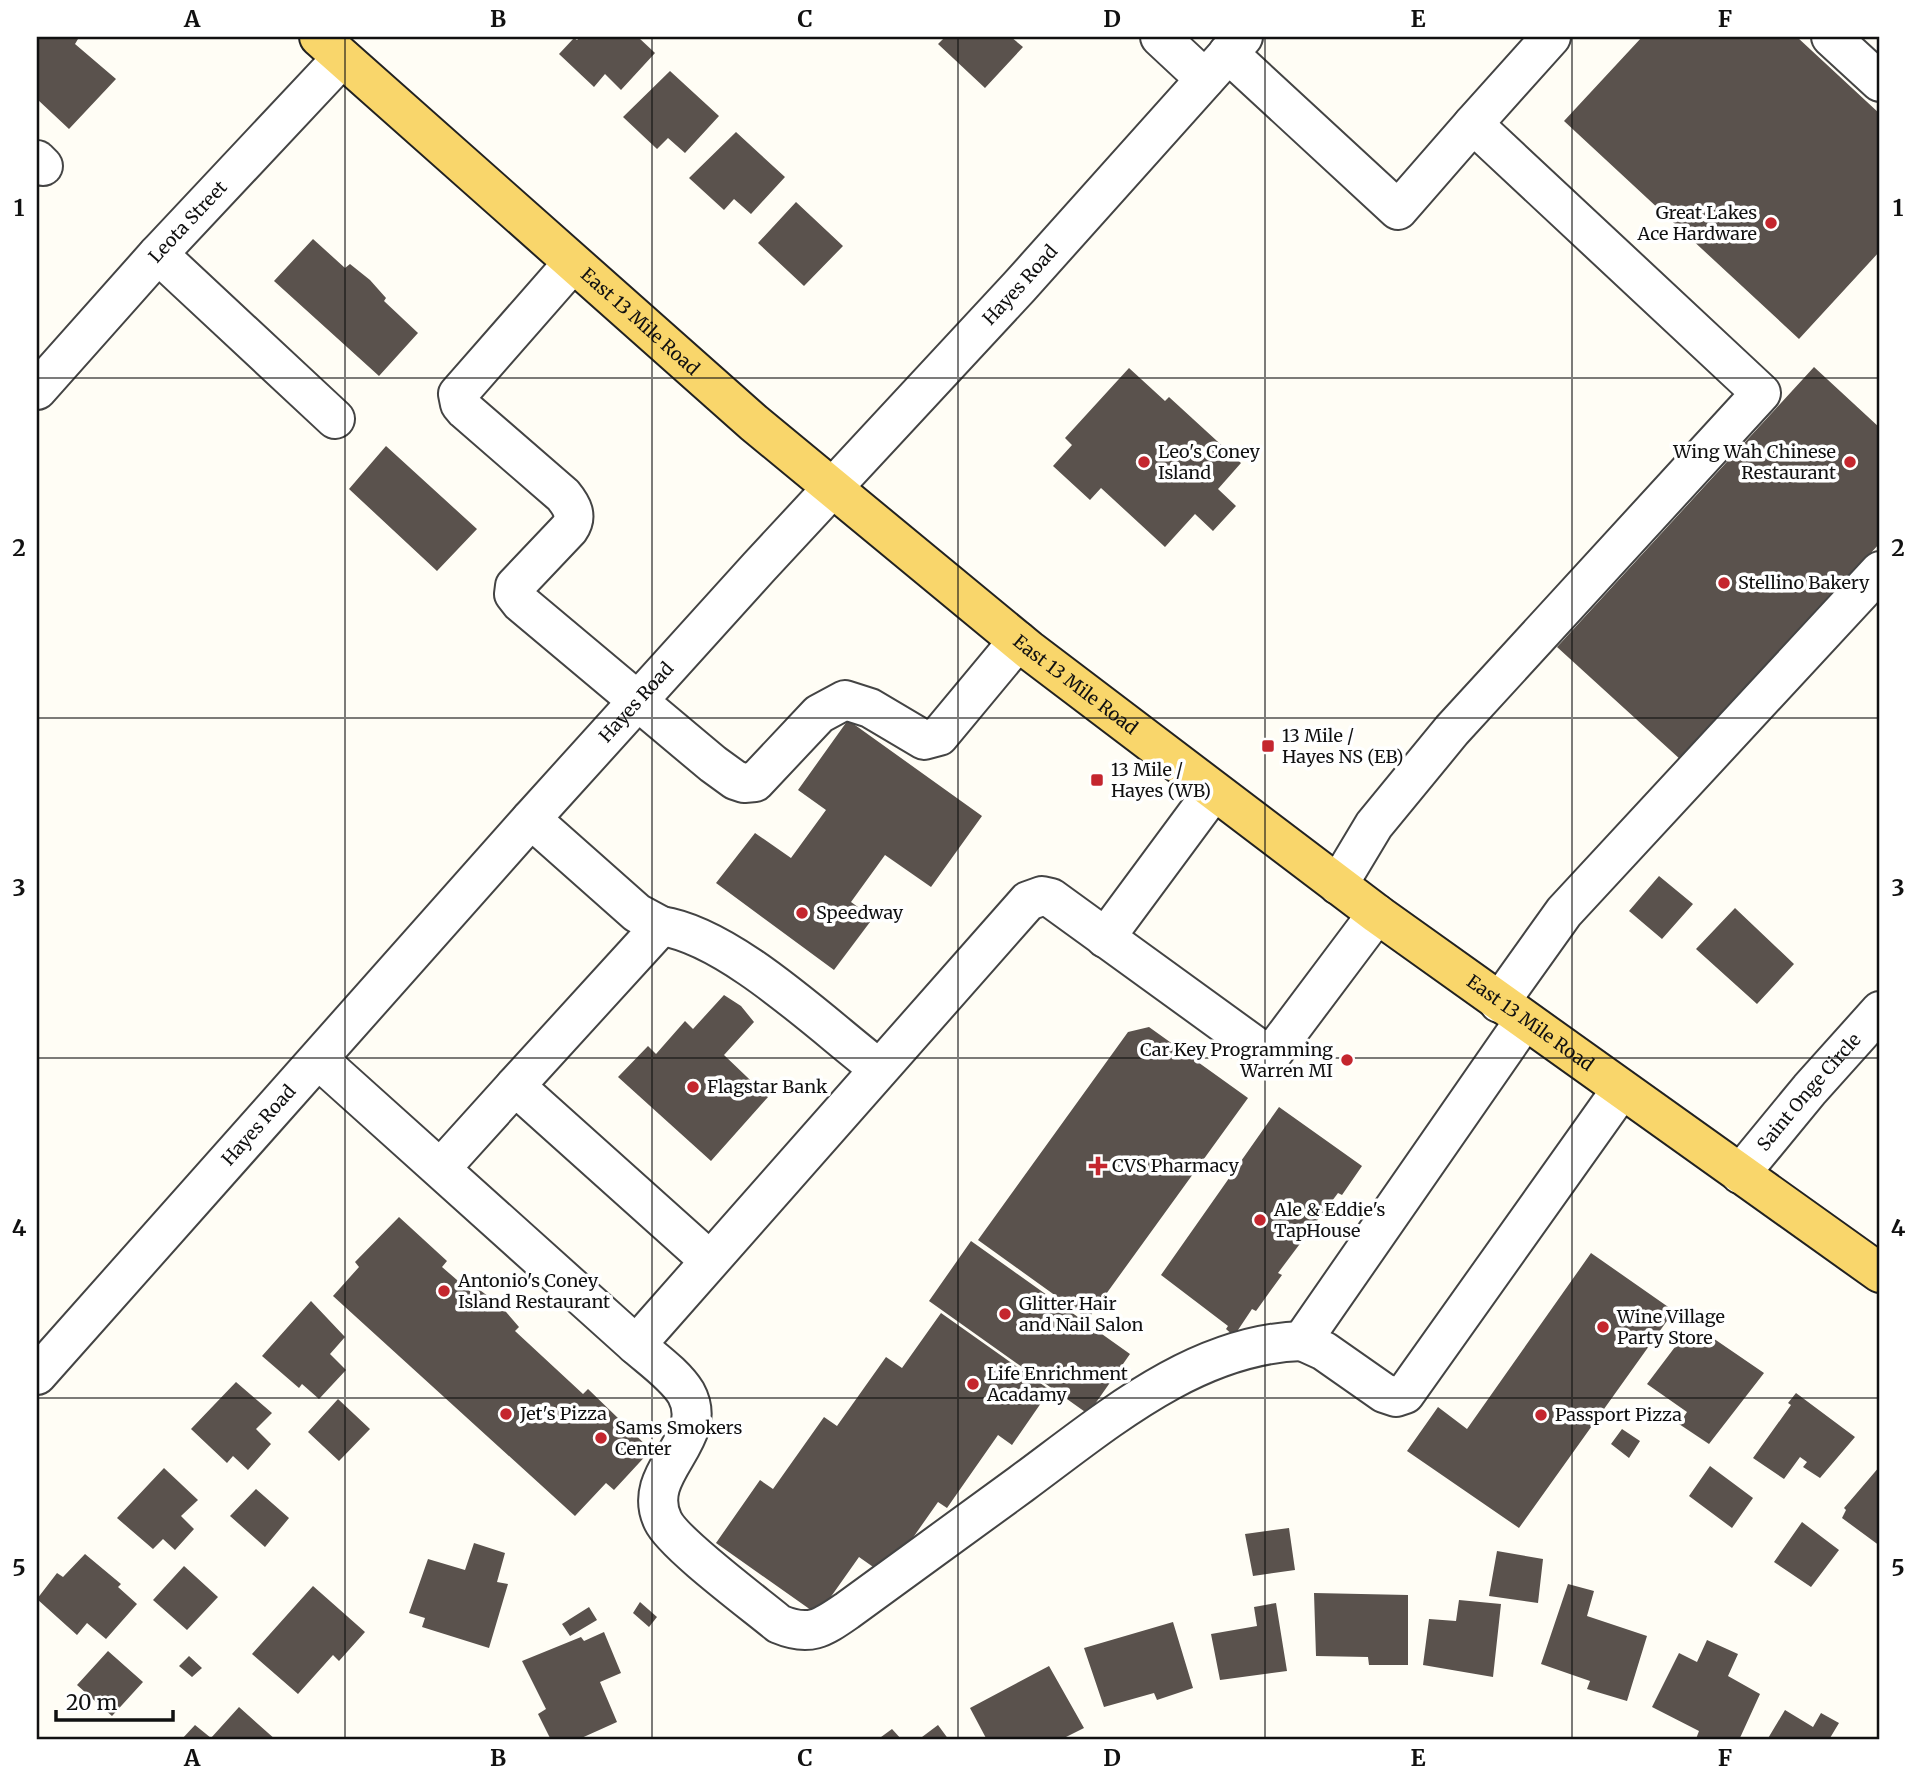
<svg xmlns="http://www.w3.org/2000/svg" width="1917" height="1777" font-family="Merriweather,serif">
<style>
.building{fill:#5a524d}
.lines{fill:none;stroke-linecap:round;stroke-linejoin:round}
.minor-casing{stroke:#444;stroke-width:42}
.major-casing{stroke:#222;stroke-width:42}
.minor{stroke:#fff;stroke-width:38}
.major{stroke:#f9d66b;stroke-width:38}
.grid{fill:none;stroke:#111;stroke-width:2;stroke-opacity:0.55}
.poi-dot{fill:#c4262e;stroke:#fff;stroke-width:2.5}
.labels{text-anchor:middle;stroke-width:7;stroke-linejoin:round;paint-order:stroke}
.poi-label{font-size:18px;fill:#111;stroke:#fff;text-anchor:start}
.street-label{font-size:18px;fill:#111;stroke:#fff}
.neatline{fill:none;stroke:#111;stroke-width:2.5}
.grid-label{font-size:23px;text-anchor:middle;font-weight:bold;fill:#111}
</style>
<rect width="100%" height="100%" fill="#fffdf5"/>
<path class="building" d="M37 37H75L78 39 75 44 116 79 69 129 37 99Z
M580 37H638L655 53 621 90 605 74 594 87 559 54 574 38 577 40Z
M945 37H1011L1023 47 985 88 938 44Z
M1642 37H1797L1880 114V251L1799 339 1564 121Z
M670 71 719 116 685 153 668 138 657 149 623 117Z
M736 132 785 177 751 214 734 199 724 210 689 178Z
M796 202 843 246 804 286 758 243Z
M313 239 345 268 350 264 370 280 386 298 384 301 418 333 379 376 274 281Z
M1814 367 1880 428V543L1681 760 1557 647Z
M1129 368 1165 401 1169 397 1241 463 1218 489 1236 506 1213 531 1195 514 1165 547 1101 488 1090 500 1053 466 1072 445 1065 438Z
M386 446 477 529 437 571 349 489Z
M848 720 982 816 931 887 885 855 851 902 873 918 834 970 716 883 755 833 791 858 826 810 798 790Z
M1659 876 1693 904 1662 939 1629 911Z
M1735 908 1794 964 1757 1004 1696 949Z
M724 995 741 1006 754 1022 724 1055 768 1097 711 1161 618 1077 648 1046 656 1054 685 1021 693 1029Z
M1149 1027 1248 1098 1088 1319 978 1240 1128 1032Z
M1279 1107 1362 1166 1342 1195 1338 1193 1278 1273 1282 1275 1256 1311 1252 1309 1234 1336 1226 1329 1228 1326 1161 1275Z
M399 1217 447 1261 442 1267 472 1293 477 1288 500 1305 519 1327 515 1331 583 1394 588 1389 651 1450 614 1490 606 1483 575 1516 333 1296 359 1267 355 1262Z
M971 1241 1130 1354 1088 1414 929 1301Z
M1591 1253 1674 1311 1519 1528 1407 1451 1438 1407 1467 1429Z
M311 1301 345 1337 330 1354 346 1370 319 1399 302 1384 299 1388 262 1356Z
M941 1313 1050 1390 1012 1445 998 1435 947 1508 938 1502 886 1576 859 1557 818 1615 716 1543 760 1480 773 1489 824 1417 837 1426 886 1357 902 1368Z
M1681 1333 1699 1345 1707 1334 1764 1373 1709 1444 1679 1424 1687 1412 1647 1384 1678 1343 1675 1341Z
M236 1382 272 1413 256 1429 271 1444 248 1470 233 1456 227 1463 191 1429Z
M1796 1393 1855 1437 1820 1478 1803 1467 1807 1462 1800 1457 1784 1479 1753 1458 1791 1405 1788 1403Z
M338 1399 370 1429 339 1461 308 1432Z
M1622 1429 1640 1441 1629 1458 1611 1444Z
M1710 1466 1753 1498 1732 1528 1689 1496Z
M1880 1466V1546L1842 1518 1846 1510 1844 1508Z
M164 1468 198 1500 181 1516 194 1529 175 1550 163 1539 153 1549 117 1518Z
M256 1489 289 1518 265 1547 230 1516Z
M1802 1522 1839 1550 1811 1587 1774 1562Z
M1289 1528 1295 1570 1253 1576 1245 1534Z
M474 1543 505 1553 497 1582 508 1584 489 1648 422 1627 425 1618 409 1613 428 1559 465 1570Z
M1497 1551 1543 1559 1538 1603 1489 1596Z
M85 1554 121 1584 118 1587 137 1604 106 1639 87 1623 77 1635 37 1599 57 1573 63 1577Z
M184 1566 218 1597 187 1630 153 1600Z
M1568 1584 1594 1591 1587 1616 1647 1636 1627 1701 1587 1689 1590 1681 1541 1664Z
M313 1586 365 1632 339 1661 333 1655 298 1694 252 1654Z
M1314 1593 1408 1595V1665H1369L1368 1657 1316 1656Z
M1459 1600 1501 1604 1493 1677 1423 1665 1429 1619 1456 1621Z
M640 1602 657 1617 649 1627 633 1613Z
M1276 1603 1287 1671 1220 1680 1211 1634 1257 1626 1254 1607Z
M589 1607 597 1620 570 1636 562 1624Z
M1173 1622 1193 1688 1157 1700 1154 1693 1104 1707 1084 1648Z
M604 1632 621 1673 600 1682 617 1722 577 1740H551L538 1714 546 1709 522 1661 581 1637 584 1641Z
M1707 1640 1738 1654 1728 1676 1760 1694 1739 1740H1699L1696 1739 1699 1731 1652 1707 1679 1653 1697 1662Z
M108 1651 143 1682 112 1716 77 1685Z
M189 1656 202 1668 192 1677 179 1666Z
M1049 1666 1084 1728 1060 1740H987L970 1708Z
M239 1707 276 1740H181L195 1725 211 1738Z
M1785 1710 1813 1727 1821 1713 1839 1723 1830 1738 1833 1740H1767Z
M938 1725 949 1740H918Z
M892 1729 902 1740H877Z"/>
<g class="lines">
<defs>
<g id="minor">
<path d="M1160 37 1205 79"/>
<path d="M1831 37 1880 82"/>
<path d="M1228 53 1398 210 1473 124 1761 393 1452 730 1374 825 1338 885"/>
<path d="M1473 124 1551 37"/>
<path d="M37 160 43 166"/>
<path d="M158 254 335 419"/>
<path d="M572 264 458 394 460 404 465 410 563 495C572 506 578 516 569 529L515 586 514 594 521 603 713 764 735 780 744 783 755 782 819 714 845 700 870 708 924 740 939 736 1018 641"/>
<path id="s1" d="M37 390 158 254 342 58"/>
<path d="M661 926C730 936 821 1024 878 1068"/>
<path d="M1105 938 1213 792"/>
<path d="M1499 1003 1564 912 1880 571"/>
<path d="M1524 1021 1302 1341 1324 1351 1384 1393 1396 1397 1405 1394 1621 1090"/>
<path d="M319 1060 636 1345"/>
<path d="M515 1086 661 926 637 913 531 819"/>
<path d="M441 1168 515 1086 709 1260"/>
<path id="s2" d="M1740 1174 1810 1089 1880 1011"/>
<path d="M1302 1341C1194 1344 1104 1423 1021 1484 963 1526 906 1568 848 1610 822 1628 810 1637 779 1624 755 1604 674 1544 663 1521 639 1472 712 1440 686 1393 675 1375 652 1359 636 1345L1028 901 1042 896 1051 898 1262 1051 1272 1054 1377 914"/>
<path id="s3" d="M37 1375 531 819 759 567 1019 287 1243 37"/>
</g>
<g id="major">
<path id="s4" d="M319 37 754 423 1029 650 1377 914 1880 1273"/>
</g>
</defs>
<use href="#minor" class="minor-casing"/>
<use href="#major" class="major-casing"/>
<use href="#minor" class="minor"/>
<use href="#major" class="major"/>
</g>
<path class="grid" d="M345 37V1740M652 37V1740M958 37V1740M1265 37V1740M1572 37V1740M37 378H1880M37 718H1880M37 1058H1880M37 1398H1880"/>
<g class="poi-dot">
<circle cx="1771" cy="223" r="7"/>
<circle cx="1144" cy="462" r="7"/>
<circle cx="1850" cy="462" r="7"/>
<circle cx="1724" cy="583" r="7"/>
<rect x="1261" y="739" width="14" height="14" rx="3.5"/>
<rect x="1090" y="773" width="14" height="14" rx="3.5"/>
<circle cx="802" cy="913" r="7"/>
<circle cx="1347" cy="1060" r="7"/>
<circle cx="693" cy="1087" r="7"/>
<path d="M1094.5 1155.5h7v7h7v7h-7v7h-7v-7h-7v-7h7z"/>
<circle cx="1260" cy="1220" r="7"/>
<circle cx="444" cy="1291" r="7"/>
<circle cx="1005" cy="1314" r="7"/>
<circle cx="1603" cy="1327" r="7"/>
<circle cx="973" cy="1384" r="7"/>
<circle cx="506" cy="1414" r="7"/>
<circle cx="1541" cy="1415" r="7"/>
<circle cx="601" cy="1438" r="7"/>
</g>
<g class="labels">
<g class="poi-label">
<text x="1757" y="219" text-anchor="end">Great Lakes<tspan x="1757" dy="21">Ace Hardware</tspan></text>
<text x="1158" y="458">Leo's Coney<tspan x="1158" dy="21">Island</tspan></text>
<text x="1836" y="458" text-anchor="end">Wing Wah Chinese<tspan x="1836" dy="21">Restaurant</tspan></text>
<text x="1738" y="589">Stellino Bakery</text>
<text x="1282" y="742">13 Mile /<tspan x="1282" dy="21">Hayes NS (EB)</tspan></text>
<text x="1111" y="776">13 Mile /<tspan x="1111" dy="21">Hayes (WB)</tspan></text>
<text x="816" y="919">Speedway</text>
<text x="1333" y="1056" text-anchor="end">Car Key Programming<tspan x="1333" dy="21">Warren MI</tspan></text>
<text x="707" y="1093">Flagstar Bank</text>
<text x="1112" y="1172">CVS Pharmacy</text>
<text x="1274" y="1216">Ale &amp; Eddie's<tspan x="1274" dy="21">TapHouse</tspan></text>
<text x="458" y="1287">Antonio's Coney<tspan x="458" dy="21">Island Restaurant</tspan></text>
<text x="1019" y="1310">Glitter Hair<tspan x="1019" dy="21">and Nail Salon</tspan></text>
<text x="1617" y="1323">Wine Village<tspan x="1617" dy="21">Party Store</tspan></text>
<text x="987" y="1380">Life Enrichment<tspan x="987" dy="21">Acadamy</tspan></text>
<text x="520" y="1420">Jet's Pizza</text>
<text x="1555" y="1421">Passport Pizza</text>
<text x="615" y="1434">Sams Smokers<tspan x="615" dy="21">Center</tspan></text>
</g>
<g class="street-label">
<text dy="6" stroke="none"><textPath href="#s1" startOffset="226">Leota Street</textPath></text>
<text dy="6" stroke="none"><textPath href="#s3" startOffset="1468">Hayes Road</textPath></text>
<text dy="6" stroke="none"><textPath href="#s4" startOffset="429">East 13 Mile Road</textPath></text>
<text dy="6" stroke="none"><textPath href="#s4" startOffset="996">East 13 Mile Road</textPath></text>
<text dy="6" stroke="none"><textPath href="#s3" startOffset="901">Hayes Road</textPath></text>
<text dy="6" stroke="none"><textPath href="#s4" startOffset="1563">East 13 Mile Road</textPath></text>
<text dy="6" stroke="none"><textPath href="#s2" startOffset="107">Saint Onge Circle</textPath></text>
<text dy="6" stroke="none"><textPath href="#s3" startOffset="334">Hayes Road</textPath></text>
</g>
</g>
<rect width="1917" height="1777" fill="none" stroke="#ffffff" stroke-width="77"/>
<path d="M56 1710v10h117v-10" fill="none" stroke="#111111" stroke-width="3.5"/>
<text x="66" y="1710" font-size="21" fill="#111111" stroke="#ffffff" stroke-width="5" paint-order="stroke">20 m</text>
<rect x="38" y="38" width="1840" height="1700" class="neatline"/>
<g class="grid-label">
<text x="192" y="27">A</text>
<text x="498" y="27">B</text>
<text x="805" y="27">C</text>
<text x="1112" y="27">D</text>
<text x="1418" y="27">E</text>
<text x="1725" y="27">F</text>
<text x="19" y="216">1</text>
<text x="1898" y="216">1</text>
<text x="19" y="556">2</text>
<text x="1898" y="556">2</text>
<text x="19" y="896">3</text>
<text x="1898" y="896">3</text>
<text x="19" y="1236">4</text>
<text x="1898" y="1236">4</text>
<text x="19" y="1576">5</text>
<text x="1898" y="1576">5</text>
<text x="192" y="1766">A</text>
<text x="498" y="1766">B</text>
<text x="805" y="1766">C</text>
<text x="1112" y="1766">D</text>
<text x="1418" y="1766">E</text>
<text x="1725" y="1766">F</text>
</g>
</svg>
